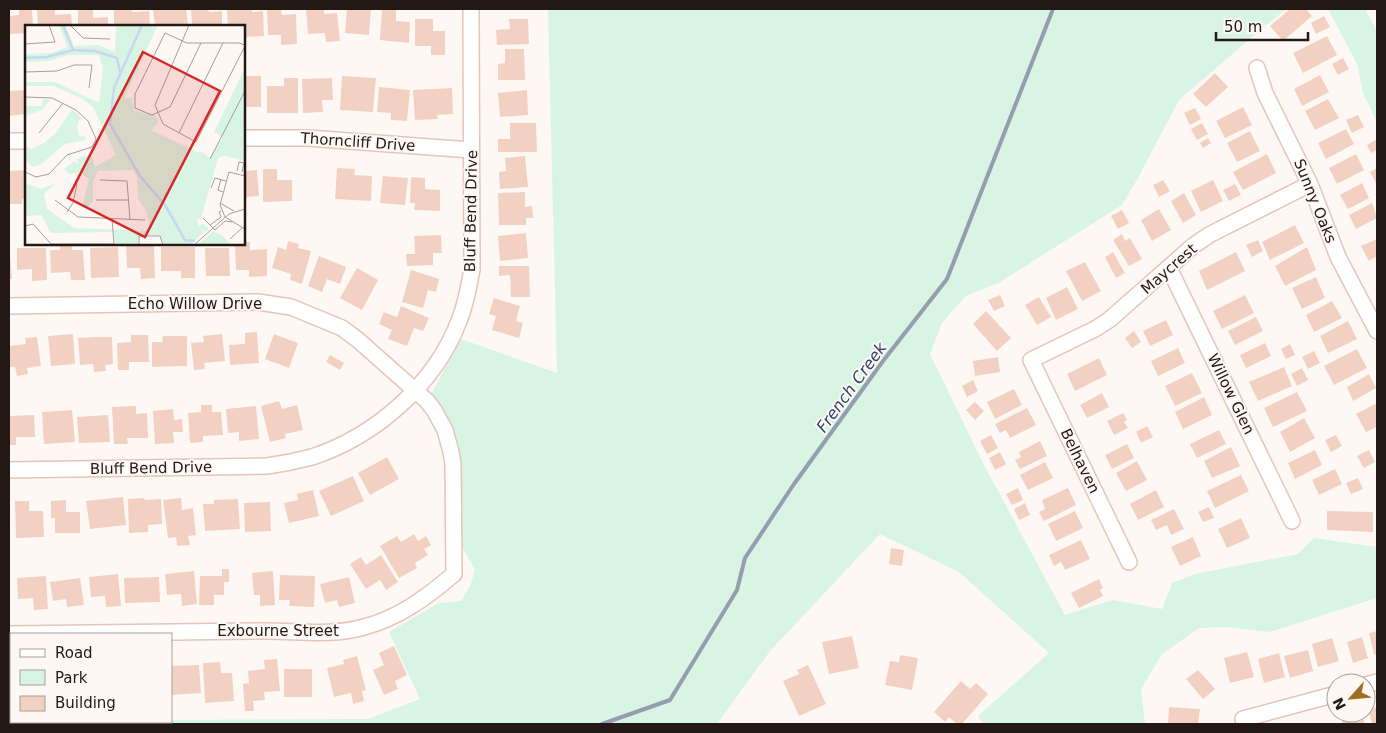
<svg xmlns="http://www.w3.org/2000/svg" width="1386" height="733" font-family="'DejaVu Sans',sans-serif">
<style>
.green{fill:#d8f4e2}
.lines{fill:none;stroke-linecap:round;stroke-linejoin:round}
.stream{stroke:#959eaf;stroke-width:4}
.building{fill:#f2d1c3}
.minor-casing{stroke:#e6c5b7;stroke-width:18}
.minor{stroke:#fff;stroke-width:15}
.labels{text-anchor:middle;stroke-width:4;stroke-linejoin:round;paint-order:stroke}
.street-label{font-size:15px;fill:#231813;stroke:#fef8f5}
.water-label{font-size:16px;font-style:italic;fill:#2d476d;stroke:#fef8f5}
.inset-river{fill:none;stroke:#c6d8f2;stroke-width:2.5}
.inset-road{fill:none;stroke:#a69e9b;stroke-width:1}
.view{fill:#d62828;fill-opacity:0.15;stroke:#d62828;stroke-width:2.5}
.inset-edge{fill:none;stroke:#231813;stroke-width:2.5}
</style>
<rect width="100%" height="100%" fill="#fef8f5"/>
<path class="green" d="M548 9H1287L1266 25 1179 100 1138 178 1122 205 1000 282 966 296 942 323 930 354 984 465 1065 615 1113 600 1162 609 1172 583 1195 574 1298 554 1314 538 1377 547V598L1270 632 1225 627 1199 628 1162 654 1141 689 1145 724H983L978 716 1049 653 959 572 880 534 770 651 717 724H9V721L171 722V720L368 719 420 699 389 632 439 603 461 601 471 584 475 569 463 549 456 437 429 398 461 339 557 373Z
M1328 9H1365L1377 31V123L1363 93 1357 64Z"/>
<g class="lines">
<path class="stream" d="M602 724 670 700 737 590 745 558 794 484 883 361 947 279 1053 9"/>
</g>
<path class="building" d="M19 9H32L33 26H26V33L9 34V16L19 15Z
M37 9H55V15L71 14 72 26H38Z
M78 9H93V18L108 17V26H78Z
M114 9H132V12L149 11 150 26H114Z
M153 9H186L188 26H155Z
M191 9H208L209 12 222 11V26H192Z
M227 9H252V12L263 11 264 36 244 37V26H228Z
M267 9H281L282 15 296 14 297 44 281 45V35H268Z
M306 9H324V14L337 13 340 41 326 42 325 33 308 34Z
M347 9H371L369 35 345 33Z
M382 9 396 10V21L410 22 409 43 380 40Z
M1290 9H1306L1312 16 1283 41 1270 26Z
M1324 16 1330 27 1316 34 1311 23Z
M415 19H433V31H445V55H431V46H415Z
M509 19H528L529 44 497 45 496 30 510 29Z
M1327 36 1337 55 1303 73 1293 53Z
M505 49H524L525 80H498V64L505 63Z
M1343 58 1349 69 1338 75 1332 64Z
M1215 73 1228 87 1206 107 1193 94Z
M1320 75 1329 92 1302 106 1294 89Z
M244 76H261V107H244Z
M342 76 376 78 373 112 340 110Z
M284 78H298V113H267V86H284Z
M332 78 333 100H322L323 112 303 113 302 79Z
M379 87 410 90 407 121 391 120V113L377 112Z
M452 88 453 114 437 115 438 119 415 120 413 90Z
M26 90V114L9 116V91Z
M527 90 528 115 500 117 498 93Z
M1328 99 1339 118 1315 130 1305 111Z
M1243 107 1252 125 1225 138 1216 121Z
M1195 108 1201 119 1190 125 1184 113Z
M1358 115 1364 127 1352 133 1346 120Z
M510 123H536L537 152H498V139H510Z
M1202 123 1208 134 1197 140 1191 129Z
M1346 129 1354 144 1326 159 1318 143Z
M1250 131 1260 151 1237 162 1227 143Z
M1208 138 1211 143 1203 148 1200 143Z
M1377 139V150L1371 153 1367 145Z
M1267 154 1276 173 1243 190 1233 172Z
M1356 154 1364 170 1337 184 1329 168Z
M525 156 528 187 500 189 499 172 506 171 505 158Z
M337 168 355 169 354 175 372 176 371 201 335 199Z
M1377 168V185L1370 172Z
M263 169H277V180H292V201L263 202Z
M26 170V198L22 199V204H9V171Z
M257 170 259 196 244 197V171Z
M383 176 408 178 405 205 380 203Z
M411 177 425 178V189L440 190V211L414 210 415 203H410Z
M1163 180 1170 191 1159 197 1153 185Z
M1213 180 1223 201 1201 212 1191 191Z
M1362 183 1369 198 1348 209 1340 195Z
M1235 184 1241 195 1229 201 1223 190Z
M525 192V207L532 206 533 218H526V225H499L498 193Z
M1184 193 1196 215 1183 223 1171 201Z
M1372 203 1377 218 1356 229 1349 215Z
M1159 209 1171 230 1152 241 1141 220Z
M1122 210 1129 223 1118 229 1111 216Z
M1295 225 1304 243 1270 260 1262 242Z
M526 233 528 258 500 261 498 236Z
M1122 234 1125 241 1130 238 1142 259 1129 266 1113 240Z
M441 235 442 253H433V265L407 266 406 254H415L414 236Z
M1377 239V256L1369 261 1361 246Z
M1258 240 1263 251 1252 257 1246 245Z
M288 241 299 244 298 248 311 251 302 284 290 280 291 274 272 268 278 247 286 250Z
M244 242H250V250L267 249V276L249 277V270H236L235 244H244Z
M72 244V250H83L85 280H71L70 272 51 273 50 250H60V245Z
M126 244H141L142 246H154L155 278 141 279 140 268H127Z
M118 247 119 277 91 278 90 248Z
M161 247H195V278H181V271H161Z
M1307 247 1316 270 1285 286 1275 266Z
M17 248H46L47 280 32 281V269L17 270Z
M205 248H229L230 276H206Z
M1113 252 1125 273 1116 278 1105 257Z
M1236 252 1245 271 1207 290 1199 271Z
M9 255H10L12 279H9Z
M319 256 346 267 340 284 327 279 322 292 308 286Z
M1085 262 1101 291 1082 301 1066 271Z
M499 266H529L530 297H511L510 275 499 276Z
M357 268 378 280 362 310 340 298Z
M411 270 439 279 436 292 428 290 423 308 402 302Z
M1316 277 1325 298 1302 309 1292 288Z
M1067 287 1078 309 1056 320 1046 298Z
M1000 295 1005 306 994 311 988 300Z
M1245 295 1254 313 1222 329 1213 311Z
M1039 297 1051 317 1037 325 1025 305Z
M494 298 520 306 516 321 523 323 519 338 492 330 496 316 489 314Z
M1332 301 1342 318 1314 332 1306 315Z
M401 306 429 318 423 331 414 328 407 346 388 339 392 330 379 324 384 312 397 317Z
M986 311 1011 338 997 351 973 324Z
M1256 317 1263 331 1235 345 1228 331Z
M1166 320 1173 335 1150 346 1143 331Z
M1348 321 1357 339 1328 353 1320 336Z
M1134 331 1141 342 1132 348 1125 338Z
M257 332 259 363 230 365 229 345 245 344V333Z
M73 334 75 364 51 366 48 336Z
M222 334 225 361 204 363 205 369 194 370 191 343 204 342 203 336Z
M274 334 298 343 289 368 265 359Z
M131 335H148L149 362H129V370H118L117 343 131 342Z
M163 336H187V366L152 367V342H162Z
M37 337 41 366 27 368 28 374 17 376 15 367H9V346L26 344 25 338Z
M95 337H112L113 364 105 365 106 371 94 372 93 364 80 365 78 338Z
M1265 343 1271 356 1246 368 1240 355Z
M1290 344 1295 355 1286 359 1281 349Z
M1178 348 1185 363 1158 376 1151 361Z
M1357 349 1367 368 1334 385 1324 366Z
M1314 351 1320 363 1308 369 1302 357Z
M330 355 344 363 340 370 326 362Z
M998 357 1000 372 975 376 973 361Z
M1099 358 1107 375 1075 391 1067 374Z
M1284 367 1292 386 1258 401 1249 382Z
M1302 368 1308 380 1297 386 1291 374Z
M1192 373 1202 393 1175 406 1165 386Z
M1369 374 1376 388 1353 401 1347 387Z
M973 380 978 391 967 397 962 386Z
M1014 389 1022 405 995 419 987 402Z
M1297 392 1307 411 1273 427 1264 408Z
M1102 393 1109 407 1087 418 1080 405Z
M1204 397 1212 415 1183 429 1175 412Z
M279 401 282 409 297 405 303 430 285 434 286 438 270 442 261 406Z
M975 402 984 411 975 420 966 410Z
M1377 403V427L1366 432 1356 414Z
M201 405H212V412H221L223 435 203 436V442L190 443 188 413 201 412Z
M136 406V414L147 413 148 438H127L128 444H114L112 407Z
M256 406 259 439 239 441V432L228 433 226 409Z
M1027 408 1036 425 1010 438 1006 430 1000 433 995 424Z
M173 409 174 420 182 419 183 432H173L174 443 155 444 153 411Z
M72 410 75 442 44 444 42 412Z
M1123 413 1127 420 1124 422 1128 428 1114 435 1107 421Z
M34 415 35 437H16V445H9V416Z
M108 415 110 442 79 443 77 417Z
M1304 418 1315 438 1290 452 1280 432Z
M1147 426 1153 437 1141 443 1136 432Z
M1219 430 1226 444 1197 458 1190 444Z
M991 435 998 448 987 454 980 441Z
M1336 435 1342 446 1331 452 1325 440Z
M1040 441 1047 456 1020 469 1015 460 1021 457 1019 452Z
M1127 444 1134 458 1112 469 1105 455Z
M1231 447 1240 466 1212 478 1204 461Z
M1315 450 1322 465 1295 479 1288 463Z
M1369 450 1375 462 1364 468 1357 456Z
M1000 452 1006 464 995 470 989 458Z
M387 457 399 479 370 495 358 473Z
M1137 461 1147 480 1126 491 1116 473Z
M1045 462 1053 478 1028 490 1020 475Z
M1335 469 1342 484 1319 495 1312 480Z
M1241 475 1249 491 1215 508 1207 491Z
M353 476 364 501 331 516 319 491Z
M1358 478 1363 489 1351 494 1346 483Z
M1018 488 1023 500 1012 505 1006 494Z
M1068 488 1076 505 1044 521 1039 512 1045 509 1042 500Z
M313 490 319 516 289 523 284 503 298 500 297 494Z
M1156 490 1164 507 1138 520 1130 504Z
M123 497 126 525 90 529 86 501Z
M144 498 145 500 161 499 162 524 148 525V532L129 533 128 499Z
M181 498 182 510 193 508 196 535 188 536 190 545 177 546 176 537 168 538 163 500Z
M238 499 240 529 205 531 203 504H214V500Z
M66 500V512H80V533H55V518H51V501Z
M15 501H29V511H43L44 537 16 538Z
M270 502 271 531 245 532 244 503Z
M1025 503 1030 515 1019 520 1014 509Z
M1209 507 1214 518 1203 522 1198 512Z
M1174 509 1184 529 1171 535 1167 525 1156 530 1151 520Z
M1075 511 1083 528 1056 541 1048 524Z
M1327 511 1373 512V532L1327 530Z
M1241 518 1250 538 1227 548 1218 529Z
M414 534 418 541 426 536 431 545 424 549 428 555 415 563 417 568 399 578 380 546 397 536 401 542Z
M1193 537 1201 556 1180 566 1171 547Z
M1081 540 1090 559 1065 570 1061 562 1054 566 1049 555Z
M891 548 904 550 902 566 889 564Z
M381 555 398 582 386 590 380 580 366 589 350 564 361 557 366 565Z
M222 569H229V582H224V595H214V605H199L200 576H222Z
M194 571 197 604 182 606 181 594 167 595 165 574Z
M273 571 275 605 260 606V595H254L252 573Z
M118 574 121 606 106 607 105 596 91 597 89 577Z
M280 575 315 576 314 607 289 606 290 600H279Z
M46 576 48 609 34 610 33 598 18 599 17 578Z
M159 577 160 602 125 603 124 578Z
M349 577 355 603 339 607 337 600 325 603 320 584Z
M80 578 84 605 67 607 66 599 53 601 50 582Z
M1099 579 1103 588 1100 590 1103 596 1079 608 1071 593Z
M1377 631V654L1374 655 1369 633Z
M852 636 859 668 829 674 822 642Z
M1362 637 1368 658 1353 663 1347 642Z
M1332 638 1339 661 1318 667 1312 644Z
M394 646 407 675 395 681 398 689 384 695 373 670 384 665 379 653Z
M1308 650 1313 671 1290 678 1284 656Z
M1247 652 1254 677 1230 683 1224 658Z
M1279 653 1285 677 1264 683 1258 659Z
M900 655 918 658 912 690 885 685 890 661 899 662Z
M357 656 366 690 362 691 364 701 353 704 351 693 334 697 327 668 344 664 343 660Z
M277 659 280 691 264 692 265 700 253 701 254 711H245L243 684 249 683 248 671 265 669 264 660Z
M220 662 221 673H232L234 701 205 703 203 663Z
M199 665 201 693 171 695V666Z
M808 665 826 704 799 716 783 681 799 674 797 670Z
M284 669H312V697H284Z
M1198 670 1215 689 1203 699 1186 679Z
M9 671H11V700L9 701Z
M961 681 970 689 976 683 988 694 962 724H957L949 717 945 722 934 712Z
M1169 707 1200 709 1198 724H1168Z
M1377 707V724H1372L1368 709Z
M1362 714 1365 724H1343L1342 720Z"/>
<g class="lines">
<defs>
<path id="minor" d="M1257 68 1265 93 1310 184 1338 257 1377 331
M244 138H308L471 150
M9 141H26
M1169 268 1292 521
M9 306 258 302 291 307 342 328 358 340 427 401 434 410 445 430 451 452 453 463 454 574C427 597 399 618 364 627 330 637 294 630 259 631 175 632 92 633 9 634
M9 470 267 466C282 464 297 461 312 457 376 436 435 384 459 321 466 304 469 286 472 269L471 9
M1129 562 1031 360 1095 329 1109 320 1193 246 1209 235 1310 184
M1366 685 1377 682
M1243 719 1336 694"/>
</defs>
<use href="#minor" class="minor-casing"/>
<use href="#minor" class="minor"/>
</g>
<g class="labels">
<g class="street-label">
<text transform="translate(358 142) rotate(4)" y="5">Thorncliff Drive</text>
<text transform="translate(1315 201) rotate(68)" y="5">Sunny Oaks</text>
<text transform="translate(471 211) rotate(-89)" y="5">Bluff Bend Drive</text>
<text transform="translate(1169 269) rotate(-41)" y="5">Maycrest</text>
<text x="195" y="309">Echo Willow Drive</text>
<text transform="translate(1231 394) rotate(64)" y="5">Willow Glen</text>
<text transform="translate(1080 461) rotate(64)" y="5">Belhaven</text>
<text transform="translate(151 468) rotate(-1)" y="5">Bluff Bend Drive</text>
<text x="278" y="636">Exbourne Street</text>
</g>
<g class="water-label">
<text transform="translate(851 387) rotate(-54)" y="6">French Creek</text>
</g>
</g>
<g transform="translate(25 25)">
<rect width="220" height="220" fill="#fef8f5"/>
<path d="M34 0H40L49 21 74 20 90 27 91 0H133L99 73H107L109 86 130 90 134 97 126 105 174 128 176 126 185 133 198 112 189 107 220 43V136L200 131 193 133 176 193 172 195 174 201 178 198 184 204 181 207 175 203 179 207 165 220H139L135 210H114L113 220H90L89 207 26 208 16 190 0 191V158L16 164 33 157 19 169 22 184 49 203 126 206 121 185 113 174 112 152 108 145 73 146 68 156V176L62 183 57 182 64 154 54 147 44 149 39 144 49 136 53 139 52 134 58 131H67L70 142 91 130 68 82 56 73 28 61H0V57H30L74 78 78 43 74 30H43L25 36 0 37V29L27 28 42 22ZM19 74 25 75 17 85 0 91V81H16ZM47 84 58 94 54 95 52 102 54 111H60L61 115 40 119 16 139 8 142 0 134V110L1 121 6 124 19 118 31 108ZM188 206 197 210 206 220H173Z" fill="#d8f4e2"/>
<path class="inset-river" d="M38 0 48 25M117 0 89 63 85 99 115 151 140 180 160 215 170 216M0 33 22 32 48 25 70 26 92 33 95 47"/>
<path class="inset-road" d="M45 0 58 13 85 14M164 0 130 80 138 99 171 117 220 21M176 18 145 82 127 90 110 83V69L140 8 162 18H214L220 20M0 19 30 17 24 0M0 47 32 46 49 40H67L64 63M0 72 27 73 51 85 63 96 71 114 67 122 42 130 24 149 11 152 0 147M14 108 38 78M154 108 198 18M185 134 220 66M212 146 214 137 219 138 217 147M220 151 204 147 195 180 200 192 220 204M196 154 193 165 198 167M75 155 102 156 105 195M186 163 190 153 201 156M30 175 53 192 120 195M71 175H104M195 178 209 186M42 187 48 178 52 159M178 193 190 205 200 196 207 197M87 194 89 219M185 200 196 192 194 187 196 186M0 201 8 199 26 219H89M205 214 218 202M114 220V211H135L138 220M169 220 204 189 220 184"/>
<path class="view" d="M118 27 195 66 120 212 43 173Z"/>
<rect width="220" height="220" class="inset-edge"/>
</g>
<rect width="1386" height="733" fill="none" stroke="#231813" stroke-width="20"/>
<rect x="10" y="633" width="162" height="90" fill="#fef8f5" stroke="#a69e9b"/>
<rect x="20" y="649" width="25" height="8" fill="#ffffff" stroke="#a69e9b"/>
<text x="55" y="658" font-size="15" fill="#231813">Road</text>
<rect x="20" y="670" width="25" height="15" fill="#d8f4e2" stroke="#a69e9b"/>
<text x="55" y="683" font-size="15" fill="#231813">Park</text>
<rect x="20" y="696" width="25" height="15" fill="#f2d1c3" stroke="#a69e9b"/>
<text x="55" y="708" font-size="15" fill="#231813">Building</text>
<g transform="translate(1351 698) rotate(243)"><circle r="24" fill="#fef8f5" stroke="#a69e9b"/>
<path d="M0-4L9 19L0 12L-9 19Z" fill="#9e6e22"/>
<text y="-8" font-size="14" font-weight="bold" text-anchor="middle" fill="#231813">N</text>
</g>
<path d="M1216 32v8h92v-8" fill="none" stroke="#231813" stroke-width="2.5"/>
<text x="1224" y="32" font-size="15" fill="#231813" stroke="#fef8f5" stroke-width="4" paint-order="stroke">50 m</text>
</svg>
